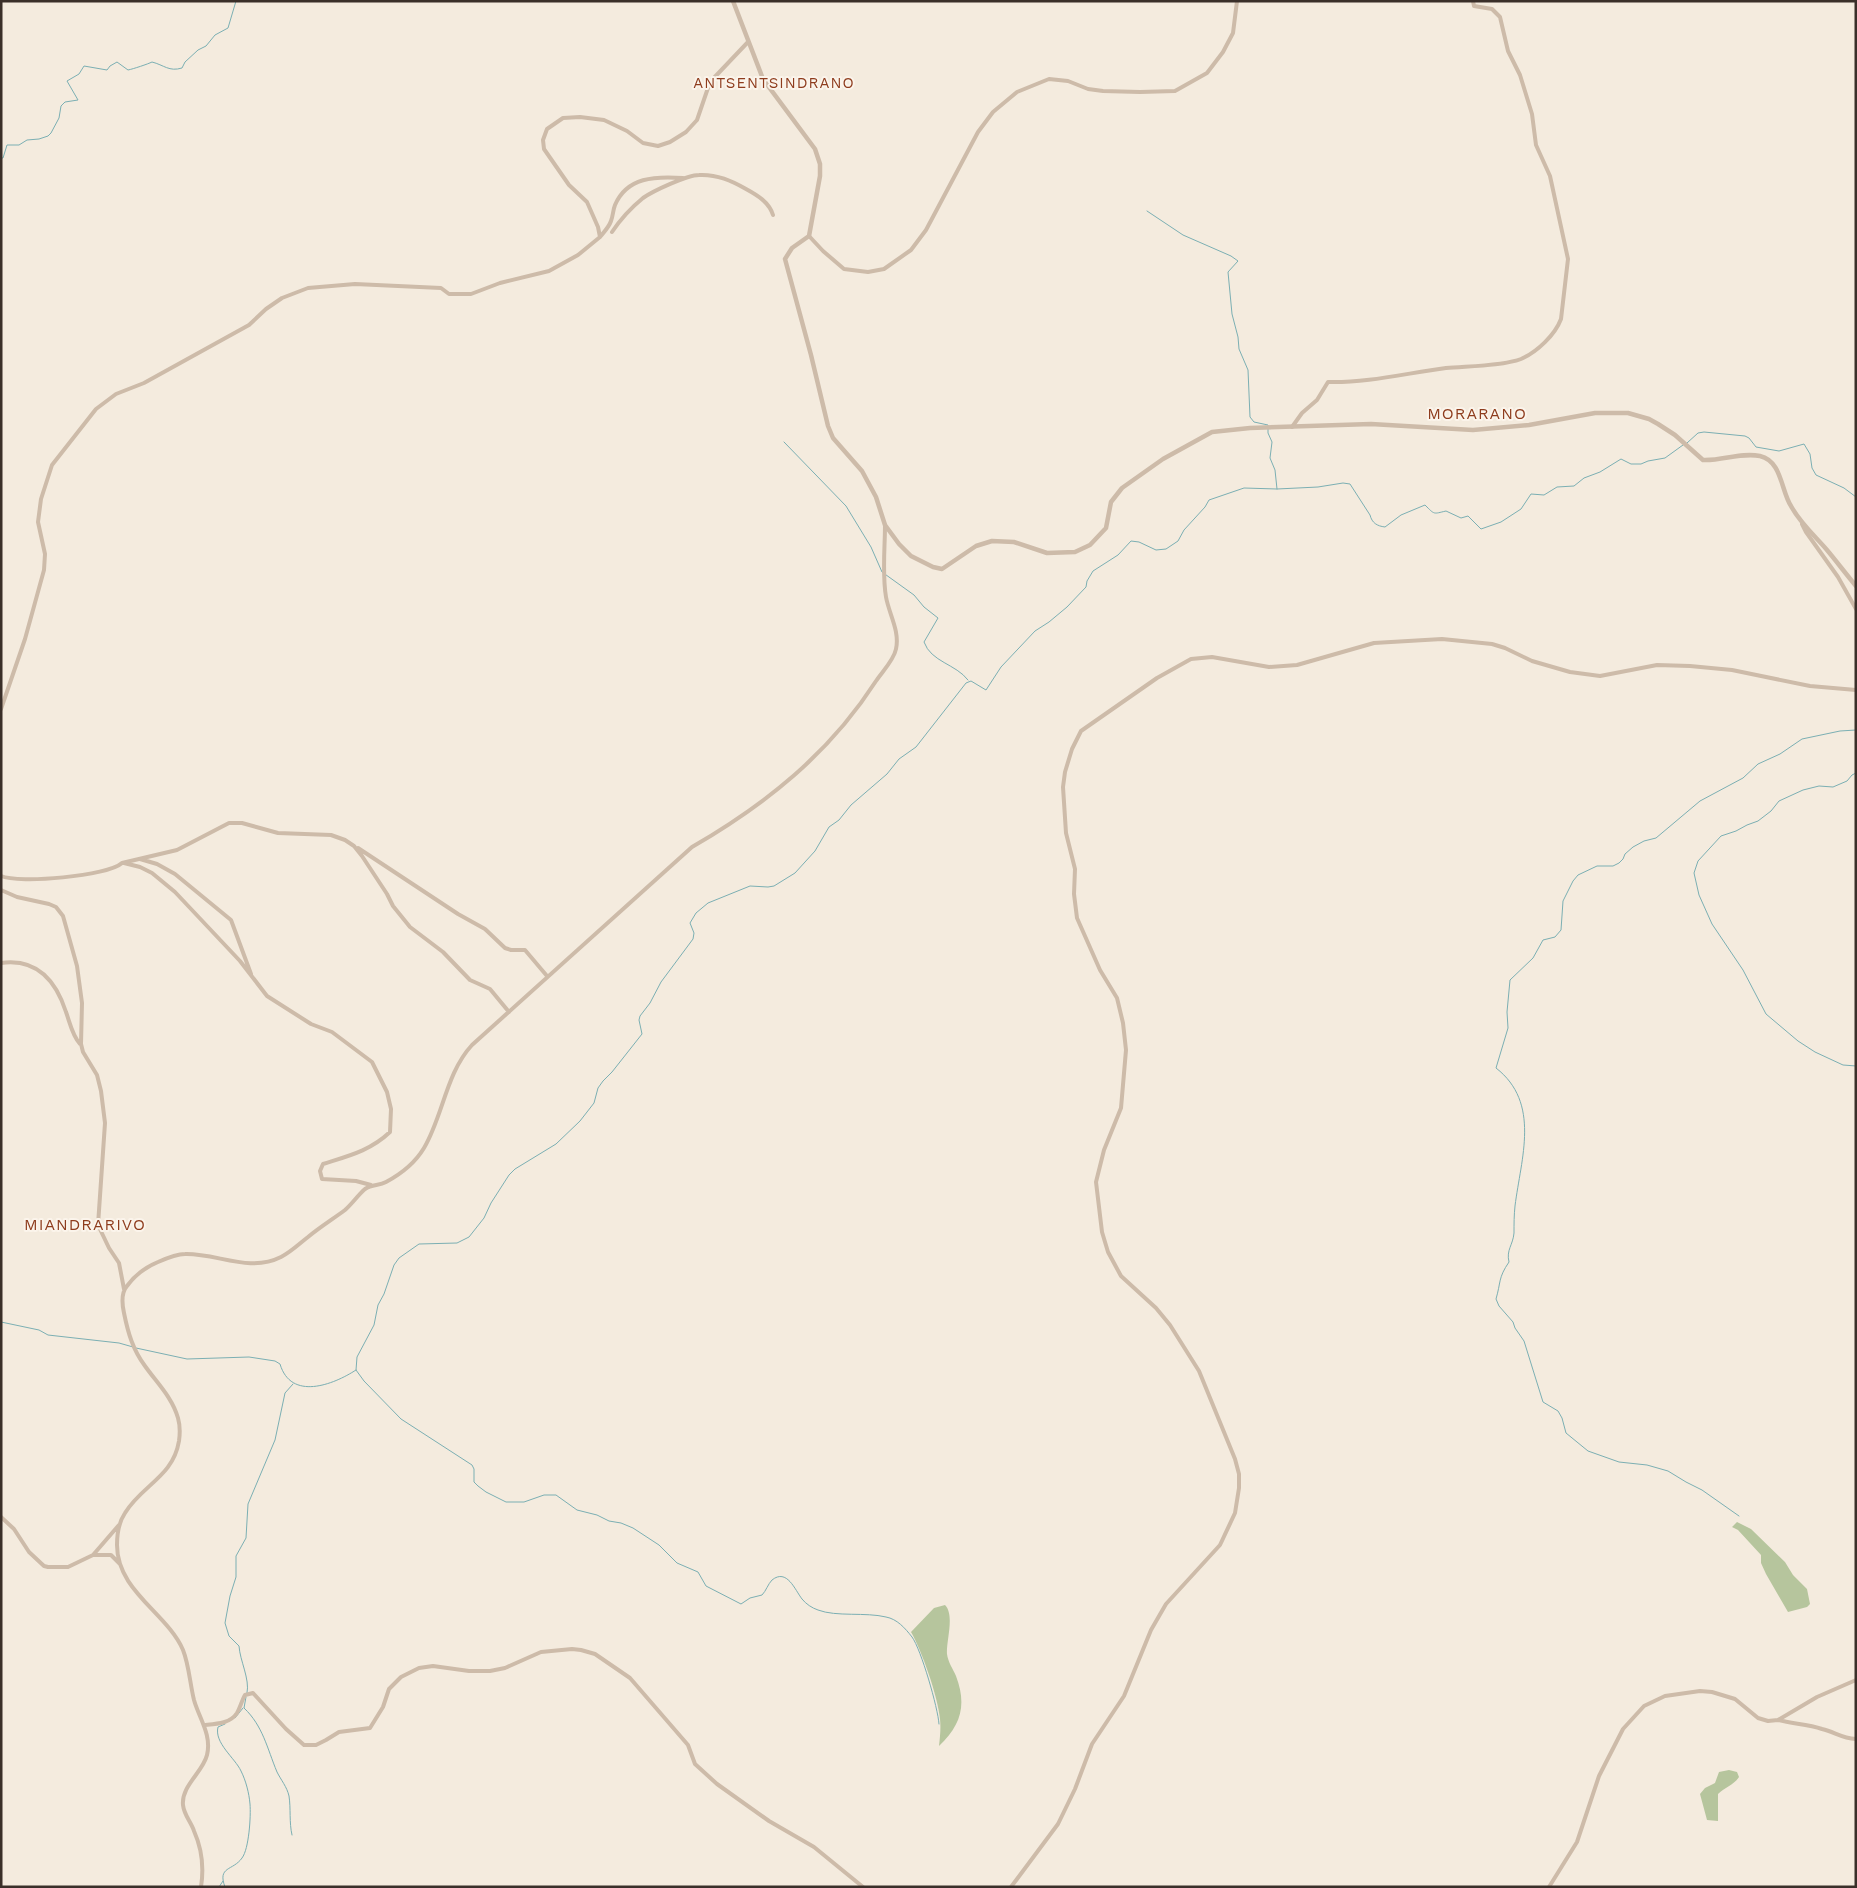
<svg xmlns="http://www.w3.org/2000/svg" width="1857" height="1888" font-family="'Work Sans',sans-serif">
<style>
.green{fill:#b6c59d}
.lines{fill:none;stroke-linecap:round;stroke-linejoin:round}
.stream{stroke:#7bafb3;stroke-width:1}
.minor{stroke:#cdbba9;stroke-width:4}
.tertiary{stroke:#cdbba9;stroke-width:4.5}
.labels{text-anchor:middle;stroke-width:4;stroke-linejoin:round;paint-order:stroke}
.neighbourhood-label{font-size:15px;letter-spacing:1px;fill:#8e3c1d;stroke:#fbf4eb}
.quarter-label{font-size:16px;letter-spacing:1px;fill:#8e3c1d;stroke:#fbf4eb}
</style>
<rect width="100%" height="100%" fill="#f4ebde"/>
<path class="green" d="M1737 1522 1751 1529 1785 1562 1793 1575 1807 1589 1810 1604 1807 1607 1788 1612 1766 1574 1761 1563V1555L1738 1530 1732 1527Z
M945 1605C955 1615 946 1641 947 1654 948 1662 953 1669 956 1676 967 1705 961 1725 939 1746 940 1737 941 1728 940 1719 938 1697 922 1651 911 1632L934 1608Z
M1729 1770 1737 1772 1739 1777C1734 1785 1725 1787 1718 1794V1821L1707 1820 1700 1794 1705 1788 1715 1783 1719 1772Z"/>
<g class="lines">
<path class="stream" d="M1 158H3L7 145H19L27 140 39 139 48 136 51 133 59 118 61 106 65 102 78 100 67 81 79 74 84 66 107 70 110 66 117 62 128 70C133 69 148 64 152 62 164 65 169 72 182 68L185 62 198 50 206 46 215 35 228 28 236 1
M1147 211 1183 235 1231 256 1238 261 1228 272 1232 314 1238 337 1239 349 1248 370 1250 417 1254 422 1268 425V433L1272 442 1270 458 1275 470 1277 489
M784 442 846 506 871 547 882 572 914 595 924 607 938 618 924 642C931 662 956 664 968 680
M1687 443 1698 433 1704 432 1745 436 1749 438 1756 447 1779 451 1804 444 1810 454 1812 468 1816 475 1844 488 1856 497
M1856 773 1852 775 1847 781 1833 787 1819 786 1803 790 1779 801 1771 811 1758 821 1747 825 1736 831 1721 836 1698 861 1694 873 1699 895 1712 924 1743 970 1766 1014 1798 1041 1815 1052 1843 1065 1856 1066
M1 1322 39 1330 48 1335 119 1343 133 1347
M136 1348 187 1359 249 1357 275 1361 280 1364C291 1401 333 1385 356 1370
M1739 1516 1702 1490 1686 1482 1668 1471 1647 1465 1619 1462 1588 1451 1566 1433 1562 1418 1558 1411 1543 1402 1524 1341 1515 1328 1513 1322 1499 1306 1496 1299C1501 1282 1498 1278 1509 1262 1506 1250 1513 1245 1514 1233 1514 1224 1514 1215 1515 1206 1521 1158 1541 1103 1496 1068L1508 1028 1507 1012 1510 980 1533 958 1543 940 1555 937 1561 930 1563 901 1573 881 1578 875 1597 866H1613L1619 863 1623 859 1625 854 1633 847 1644 841 1656 838 1700 801 1743 778 1758 764 1780 754 1802 739 1840 731 1856 730
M247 1693C250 1679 240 1661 239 1646L229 1636 225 1623 230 1596 236 1577V1556L246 1538 248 1504 275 1440 285 1393 293 1384
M246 1697 244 1708C263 1726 267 1748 277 1772 281 1780 287 1787 289 1796 291 1809 289 1822 292 1835
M235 1718 243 1708
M225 1724 218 1727C214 1743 235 1758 241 1771 246 1781 249 1793 250 1804 251 1816 249 1849 242 1858 233 1871 217 1866 225 1887
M939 1724C938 1708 921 1649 912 1637 905 1628 897 1619 886 1617 866 1612 836 1617 818 1610 812 1608 806 1604 802 1599 795 1590 787 1568 772 1580 768 1584 766 1591 762 1595L750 1598 741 1604 706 1586 698 1572 677 1563 659 1545 633 1528 621 1523 609 1521 597 1515 577 1510 556 1495H544L524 1502H506L486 1492 478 1486 474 1482V1469L472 1465 401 1419 364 1381 356 1370 357 1357 374 1325 378 1305 384 1294 394 1265 399 1258 419 1244 457 1243 469 1237 484 1218 491 1203 509 1175 515 1169 556 1144 580 1121 594 1103 598 1088 603 1081 612 1072 642 1034 639 1020 640 1016 650 1003 661 982 693 939 694 933 690 923 696 913 708 903 750 886 768 887 774 886 795 873 815 851 829 827 839 820 851 805 887 774 899 759 916 747 966 683 971 681 986 690 1001 667 1035 631 1049 622 1067 607 1086 587 1087 581 1093 571 1118 555 1131 541 1139 542 1156 550 1166 549 1178 541 1184 530 1205 507 1209 500 1244 488 1277 489 1318 487 1343 483 1350 484 1370 515C1372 523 1377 526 1385 527L1401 515 1425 505C1435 515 1433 514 1446 511L1461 518 1468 516 1481 529 1501 522 1521 509 1531 494 1544 495 1557 487 1574 486 1584 478 1600 472 1621 459 1631 464H1641L1648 461 1665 458 1683 445
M219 1887 223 1881"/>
<path class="minor" d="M612 232C620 220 632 207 643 198 653 191 687 175 699 175 717 174 732 181 746 189 757 195 769 202 773 215
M809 236 823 251 844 269 868 272 884 269 911 250 926 230 978 132 993 112 1017 92 1049 79 1068 81 1088 89 1103 91 1140 92 1175 91 1207 73 1223 52 1233 33 1237 1
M600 237C604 232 609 227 611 221 613 216 613 210 615 205 627 177 655 176 683 178
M1292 427 1302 413 1317 400 1328 382C1368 383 1407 373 1446 368 1467 366 1503 366 1521 359 1537 352 1555 335 1561 319L1568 259 1550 176 1536 145 1532 114 1520 75 1508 51 1500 17 1492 9 1474 6 1473 1
M1802 524 1806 532 1838 577 1856 609
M1 709 25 639 44 570 45 554 38 522 41 499 52 465 96 409 116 394 144 383 249 325 266 309 282 298 308 288 355 284 441 288 449 294H471L500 283 549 271 578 255 600 237 598 227 587 202 569 185 544 149 543 140 547 129 563 118 580 117 604 120 627 131 643 143 658 146 670 142 686 132 697 120 710 82 748 42
M358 848 458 914 485 929 505 948 511 950H525L547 976
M140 859 157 864 175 874 231 920 251 974
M124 863 140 867 152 873 175 892 240 961 267 996 311 1024 332 1032 372 1062 387 1092 391 1109 390 1132C370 1151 348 1156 323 1164L320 1171 322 1179 356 1181 371 1185
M1 876C19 884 108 876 122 863L177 850 229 823H242L278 833 331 835 345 840 354 846 362 856 387 894 393 906 410 927 443 952 470 980 490 989 509 1012
M1 890 17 897 49 904 56 907 63 916 77 966 82 1003 81 1044 83 1052 97 1075 101 1091 105 1123 98 1225 109 1248 119 1263 124 1289
M1 963C37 958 56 981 66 1012 70 1023 72 1035 80 1044
M1 1517 14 1529 29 1552 44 1566 48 1567H68L93 1555 119 1525
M93 1555H111L120 1564
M1778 1720C1793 1724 1808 1724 1822 1729 1835 1732 1841 1738 1856 1739
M204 1725C215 1724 230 1724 237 1713 240 1708 242 1700 245 1695L253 1693 286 1729 304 1745H316L326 1740 339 1732 370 1728 383 1707 389 1689 401 1677 419 1668 433 1666 469 1671H490L505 1668 541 1652 572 1649 581 1650 595 1654 630 1678 688 1745 695 1764 717 1784 769 1821 814 1847 863 1887
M201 1887C204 1868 202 1849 194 1831 191 1822 184 1815 183 1805 181 1786 203 1772 207 1755 212 1735 199 1718 194 1700 190 1684 189 1665 183 1650 167 1613 117 1591 117 1545 117 1534 119 1522 125 1513 142 1485 173 1477 179 1441 180 1434 180 1425 178 1418 172 1397 157 1383 145 1366 133 1350 128 1333 124 1313 122 1304 121 1293 127 1286 135 1275 146 1267 158 1262 167 1258 176 1254 185 1254 217 1253 249 1273 281 1257 291 1252 299 1244 308 1237 320 1227 333 1219 345 1210 352 1204 358 1195 365 1189 372 1184 379 1186 386 1182 401 1174 415 1163 424 1148 443 1116 446 1073 472 1045L692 847C766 804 829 754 876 681 882 672 894 660 896 649 900 631 889 614 886 597 882 574 885 548 885 525
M1011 1887 1058 1824 1075 1789 1092 1744 1124 1696 1151 1630 1166 1604 1220 1545 1235 1513 1239 1488V1474L1235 1459 1199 1371 1170 1325 1156 1308 1121 1276 1108 1252 1102 1232 1096 1182 1104 1150 1121 1108 1126 1050 1123 1023 1117 998 1100 970 1077 918 1074 894 1075 869 1066 833 1063 787 1065 772 1072 749 1081 731 1157 678 1191 659 1212 657 1269 667 1297 665 1374 643 1442 639 1492 644 1505 648 1532 661 1570 672 1600 676 1657 665 1690 666 1732 670 1810 686 1856 690
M1549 1887 1577 1842 1599 1776 1623 1729 1644 1706 1665 1696 1700 1691 1712 1692 1735 1699 1758 1718 1768 1721 1778 1720 1817 1697 1856 1680"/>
<path class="tertiary" d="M733 1 763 79 815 149 820 164V176L809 236 792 248 785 259 811 355 828 426 833 438 862 471 876 497 885 525 899 544 911 556 933 567 942 569 976 546 992 541 1014 542 1047 553 1075 552 1090 545 1106 528 1111 502 1122 488 1163 459 1212 432 1250 428 1371 424 1473 430 1529 425 1595 413H1628L1649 419 1658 424 1675 435 1703 460C1722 461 1741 452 1760 456 1782 461 1781 491 1791 506 1800 523 1815 536 1827 550 1837 562 1846 574 1856 586"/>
</g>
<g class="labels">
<g class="neighbourhood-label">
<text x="774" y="88">ANTSENTSINDRANO</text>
</g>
<g class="quarter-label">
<text x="1477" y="419">MORARANO</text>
<text x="85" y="1230">MIANDRARIVO</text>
</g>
</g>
<rect width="1857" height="1888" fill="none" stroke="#3a2f29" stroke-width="5"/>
</svg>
